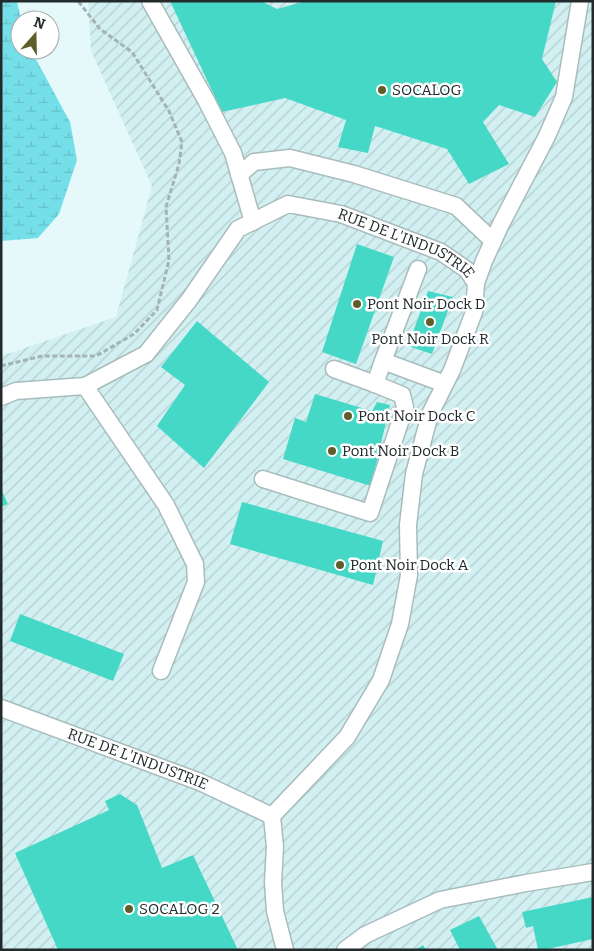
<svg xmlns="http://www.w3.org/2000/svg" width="594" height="951" font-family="Bitter,serif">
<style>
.industrial{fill:url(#industrial-furrows)}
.wetland{fill:url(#wetland-marsh)}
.building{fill:#46d8c7}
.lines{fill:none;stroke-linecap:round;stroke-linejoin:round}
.minor-casing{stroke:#a9bcbd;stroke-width:19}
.path{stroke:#a4b3b4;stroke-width:3;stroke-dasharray:5 2.5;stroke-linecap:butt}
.minor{stroke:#fff;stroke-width:16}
.poi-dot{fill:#5f5d2a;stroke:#fff;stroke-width:2}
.labels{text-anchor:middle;stroke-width:5;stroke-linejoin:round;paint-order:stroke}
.poi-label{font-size:15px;fill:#232a2b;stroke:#fff;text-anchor:start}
.street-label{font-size:15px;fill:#232a2b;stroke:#fff}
</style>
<defs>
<pattern id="industrial-furrows" width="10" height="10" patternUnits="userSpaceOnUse" patternTransform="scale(1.25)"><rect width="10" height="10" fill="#d2f0f2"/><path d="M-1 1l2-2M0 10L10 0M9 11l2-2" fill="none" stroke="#b4ced0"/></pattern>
<pattern id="wetland-marsh" width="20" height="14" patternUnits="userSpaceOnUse" patternTransform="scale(1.25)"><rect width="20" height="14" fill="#75dfe9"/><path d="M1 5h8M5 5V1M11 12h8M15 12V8" fill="none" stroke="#65c0c8"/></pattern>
</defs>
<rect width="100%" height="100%" fill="#e5f8fa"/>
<path class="industrial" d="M88 1H593V950H1V356L116 317 152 186 91 51Z"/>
<path class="wetland" d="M1 1H17L21 20H20V50H31L70 122 77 160 59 214 38 238 1 241Z"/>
<path class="building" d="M170 1H261L277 9 306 1H556L542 59 557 82 535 117 499 105 483 122 509 164 469 184 447 149 375 126 368 153 338 147 346 120 285 98 222 112Z
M357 244 394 257 356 364 322 352Z
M428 291 453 297 432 354 408 346Z
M197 321 269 382 204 468 157 426 185 385 161 367Z
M315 394 372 411 377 402 390 405 371 486 283 459 295 418 306 422Z
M1 489 8 504 1 507Z
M242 502 383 541 373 585 230 544Z
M20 614 124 654 113 681 10 641Z
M120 794 137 805 162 868 193 855 238 950H58L15 853 109 810 105 801Z
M593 897V939L543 950H538L533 926 526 928 522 912Z
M479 916 498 950H460L450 930Z
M423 945 426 950H415Z"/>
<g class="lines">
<defs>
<g id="minor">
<path d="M150 1 206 100 233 153 253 222"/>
<path d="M239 175 254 162 290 158 354 174 456 206 493 241"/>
<path d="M476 283 484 261 501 224 547 136 564 97 580 1"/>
<path d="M383 361 445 384"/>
<path d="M334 369 375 384"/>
<path d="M85 386 166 505 195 564 196 582 161 671"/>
<path id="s1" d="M1 397 16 391 85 386 146 354 189 300 238 229 288 204 341 214 441 252 467 270 476 283 474 312 452 370 430 414 414 474 408 525 409 575 400 624 381 680 347 737 272 816 275 847 273 882 275 911 285 950"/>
<path d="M263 479 370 513 405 407 402 395 375 384 383 361 418 269"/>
<path id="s2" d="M1 708 200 782 272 816"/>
<path d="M345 950 365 935 440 900 526 883 593 872"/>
</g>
</defs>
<use href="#minor" class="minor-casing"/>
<path class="path" d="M1 366 42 356H96L134 334 157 310 169 260 166 207 179 164 182 142 169 111 132 52 100 29 78 1"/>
<use href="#minor" class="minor"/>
</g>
<g class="poi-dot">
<circle cx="382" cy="90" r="5"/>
<circle cx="357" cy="304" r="5"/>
<circle cx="430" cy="322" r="5"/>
<circle cx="348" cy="416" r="5"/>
<circle cx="332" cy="451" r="5"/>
<circle cx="340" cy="565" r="5"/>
<circle cx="129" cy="909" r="5"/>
</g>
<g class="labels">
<g class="poi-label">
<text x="392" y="95">SOCALOG</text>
<text x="367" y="309">Pont Noir Dock D</text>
<text x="430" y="344" text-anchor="middle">Pont Noir Dock R</text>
<text x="358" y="421">Pont Noir Dock C</text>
<text x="342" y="456">Pont Noir Dock B</text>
<text x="350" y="570">Pont Noir Dock A</text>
<text x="139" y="914">SOCALOG 2</text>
</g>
<g class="street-label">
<text dy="5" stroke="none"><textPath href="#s1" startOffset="491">RUE DE L'INDUSTRIE</textPath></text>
<text dy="5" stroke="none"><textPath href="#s2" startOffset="146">RUE DE L'INDUSTRIE</textPath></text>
</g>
</g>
<rect width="594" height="951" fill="none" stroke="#232a2b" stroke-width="5"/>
<g transform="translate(35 35) rotate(20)"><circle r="24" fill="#ffffff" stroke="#a7aaaa"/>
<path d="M0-4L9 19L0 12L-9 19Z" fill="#5f5d2a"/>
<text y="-8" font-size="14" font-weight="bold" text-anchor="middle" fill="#232a2b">N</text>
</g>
</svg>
